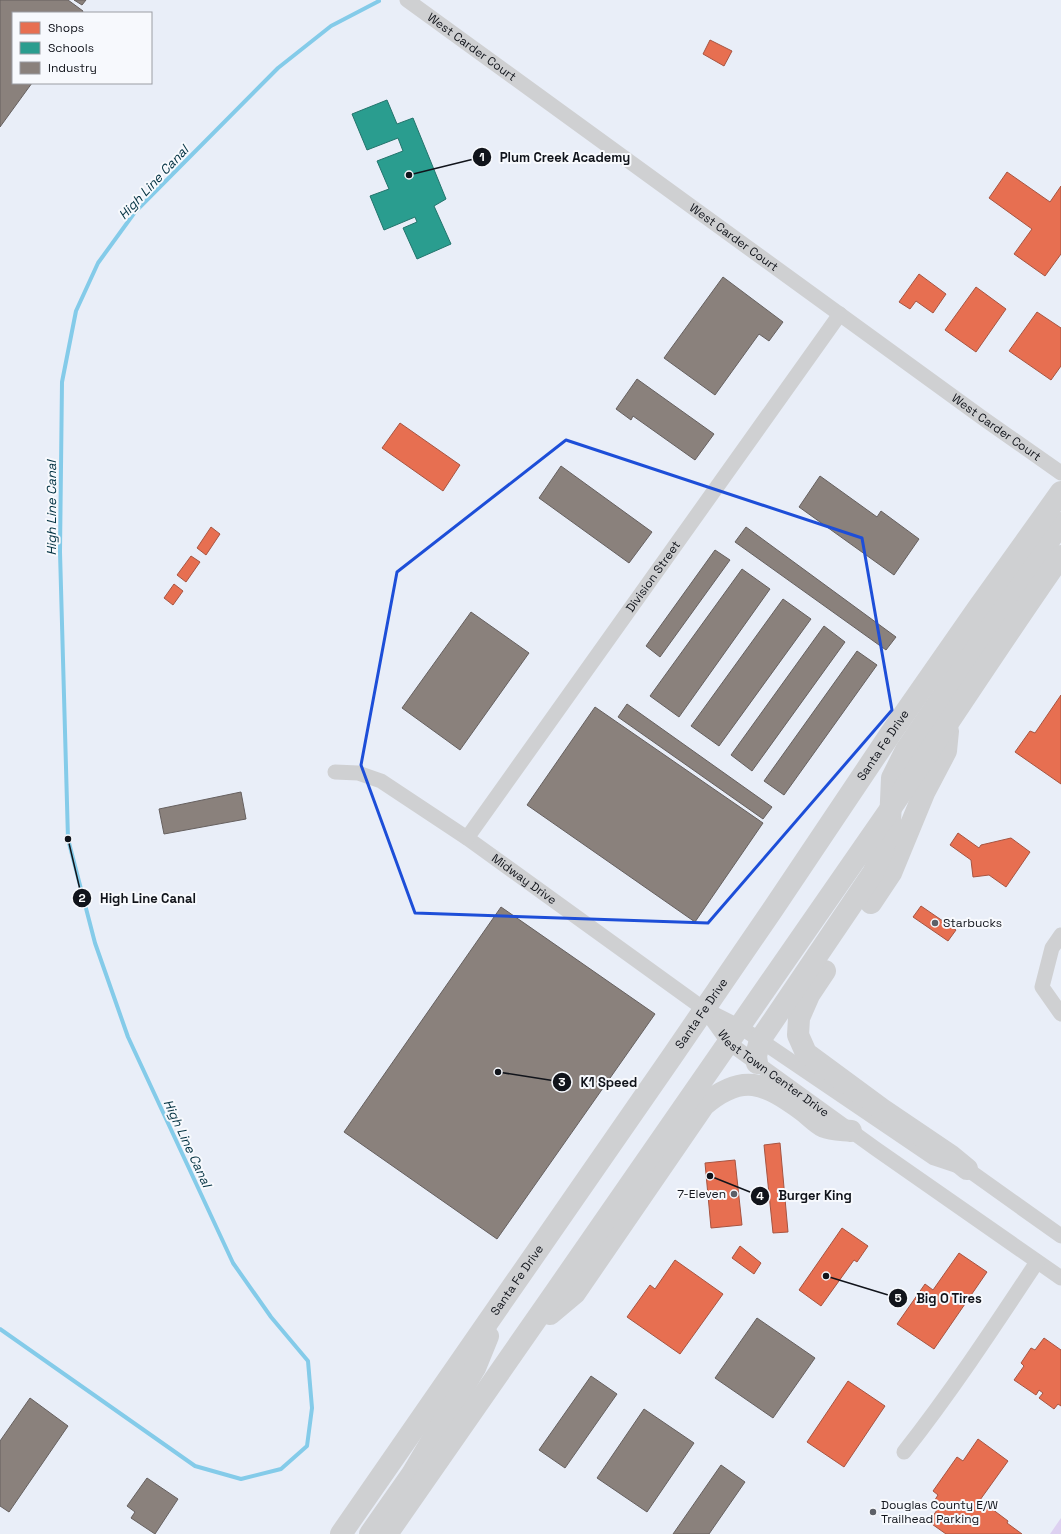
<svg xmlns="http://www.w3.org/2000/svg" width="1061" height="1534" font-family="'Space Grotesk',sans-serif">
<style>
.green{fill:#ddd1f1}
.shops{fill:#e76f51;stroke:#a75441}
.schools{fill:#2a9d8f;stroke:#22746c}
.industry{fill:#8a817c;stroke:#66605f}
.lines{fill:none;stroke-linecap:round;stroke-linejoin:round}
.stream{stroke:#84cbe9;stroke-width:4}
.minor{stroke:#cfd0d2;stroke-width:15}
.highway{stroke:#cfd0d2;stroke-width:22}
.marked{fill:none;stroke:#1d4ed8;stroke-width:3;stroke-linejoin:round}
.poi-dot{fill:#5d6068;stroke:#f7f9fd;stroke-width:1.5}
.labels{text-anchor:middle;stroke-width:4;stroke-linejoin:round;paint-order:stroke}
.street-label{font-size:12px;fill:#11141b;stroke:#f7f9fd}
.poi-label{font-size:12px;fill:#11141b;stroke:#f7f9fd;text-anchor:start}
.water-label{font-size:13px;font-style:italic;fill:#003040;stroke:#f7f9fd}
.leader{fill:none;stroke:#11141b;stroke-width:1.5}
.callout-dot{fill:#11141b;stroke:#f7f9fd;stroke-width:1.5}
.mark-label{font-size:12px;text-anchor:middle;font-weight:bold;fill:#fff}
.callout-label{font-size:13px;text-anchor:middle;font-weight:bold;fill:#11141b;stroke:#f7f9fd;stroke-width:4;stroke-linejoin:round;paint-order:stroke}
</style>
<rect width="100%" height="100%" fill="#e9eef8"/>
<path class="green" d="M1061 1518V1534H1050Z"/>
<path class="shops" d="M710 40 732 51 724 66 703 54Z
M1007 172 1050 202 1061 186V254L1045 276 1014 254 1032 229 989 198Z
M919 274 946 294 933 313 916 301 910 309 899 302Z
M976 287 1006 309 976 352 945 330Z
M1037 312 1061 328V366L1051 380 1009 351Z
M400 423 460 465 443 491 382 448Z
M211 527 220 534 206 555 197 548Z
M191 556 200 562 186 582 177 575Z
M174 584 183 591 173 605 164 598Z
M1061 695V784L1015 752 1030 731 1035 733Z
M958 833 979 848 981 845 1011 838 1030 852 1006 887 989 875 973 877 971 860 950 845Z
M921 906 956 930 948 941 913 917Z
M780 1143 788 1232 773 1233 764 1145Z
M735 1160 742 1225 711 1228 705 1163Z
M842 1228 868 1246 857 1262 854 1260 821 1306 799 1290Z
M740 1246 761 1263 754 1274 732 1258Z
M959 1253 987 1272 934 1349 897 1324 925 1284 933 1290Z
M675 1260 723 1294 680 1354 627 1317 650 1285 655 1289Z
M1044 1338 1061 1350V1406L1058 1404 1054 1409 1039 1398 1043 1393 1039 1390 1036 1395 1014 1380 1024 1366 1021 1363 1031 1348 1035 1350Z
M848 1381 885 1406 844 1467 807 1442Z
M978 1439 1008 1461 980 1500 1008 1521 1007 1523 1022 1534H946L929 1522 939 1507 933 1503 938 1495 933 1491 957 1457 963 1461Z"/>
<path class="schools" d="M387 100 397 124 413 118 446 199 434 206 451 244 417 259 403 228 417 222 415 217 384 230 370 196 389 189 377 161 403 151 398 138 367 150 352 114Z"/>
<path class="industry" d="M0 0H68L83 11 82 13H13V83H32L0 127Z
M74 0H86L82 5Z
M723 277 783 322 769 341 759 334 715 395 664 358Z
M637 379 714 434 695 460 633 416 631 420 616 409Z
M561 466 652 532 629 563 539 498Z
M820 476 877 517 881 511 919 539 894 575 799 507Z
M746 527 896 637 886 650 735 542Z
M715 550 730 560 660 657 646 646Z
M742 569 770 589 679 717 650 696Z
M783 599 811 619 719 746 691 726Z
M471 612 529 653 460 750 402 708Z
M824 626 845 642 752 771 731 755Z
M857 651 877 665 784 795 764 781Z
M627 704 772 807 763 819 618 717Z
M595 707 763 823 695 922 527 805Z
M241 792 246 819 164 834 159 809Z
M501 907 655 1014 497 1239 344 1132Z
M757 1318 815 1358 773 1418 715 1378Z
M591 1376 617 1394 565 1468 539 1450Z
M30 1398 68 1426 9 1512 0 1506V1441Z
M644 1409 694 1443 647 1512 597 1478Z
M721 1465 745 1482 709 1534H673Z
M147 1478 178 1499 155 1534 131 1518 135 1512 127 1506Z"/>
<g class="lines">
<path class="stream" d="M0 1329 195 1466 241 1479 281 1469 307 1446 312 1408 308 1361 271 1317 233 1263 128 1037 95 943 68 839 60 552 62 382 76 311 98 263 135 212 278 68 331 26 379 1"/>
<g class="minor">
<path id="s1" d="M407 0 984 419 1061 473"/>
<path id="s2" d="M335 772 358 773 381 781 467 838 704 1009 740 1027 760 1040 934 1158 967 1169 1061 1236"/>
<path id="s3" d="M467 838 840 314"/>
<path d="M1061 935 1052 948 1042 987 1061 1014"/>
<path id="s4" d="M706 1011 729 1043 876 1149 1061 1278"/>
<path d="M904 1452C952 1391 994 1327 1037 1262"/>
</g>
<g class="highway">
<path d="M871 903 891 873 924 793 946 751 948 731"/>
<path d="M825 971 809 995 799 1018 798 1035 806 1053 882 1109 950 1155 967 1169"/>
<path d="M757 1063 756 1056 760 1040 873 873 883 851 890 823 892 778 906 750 1061 523"/>
<path d="M550 1314 575 1293 704 1105C743 1072 764 1083 802 1110 809 1115 816 1123 824 1127 831 1130 843 1130 851 1131"/>
<path id="s5" d="M341 1534 673 1055 773 909 891 733 978 608 1061 492"/>
<path d="M370 1534 412 1474 475 1368 488 1336"/>
<path d="M387 1534C555 1292 724 1051 891 808 948 724 1003 639 1061 556"/>
</g>
</g>
<path class="marked" d="M566 440 862 538 892 710 708 923 415 913 361 765 397 572Z"/>
<g class="poi-dot">
<circle cx="935" cy="923" r="4"/>
<circle cx="734" cy="1194" r="4"/>
<circle cx="873" cy="1512" r="4"/>
</g>
<g class="labels">
<g class="street-label">
<text dy="4" stroke="none"><textPath href="#s1" startOffset="80">West Carder Court</textPath></text>
<text dy="4" stroke="none"><textPath href="#s1" startOffset="404">West Carder Court</textPath></text>
<text dy="4" stroke="none"><textPath href="#s1" startOffset="728">West Carder Court</textPath></text>
<text dy="4" stroke="none"><textPath href="#s3" startOffset="321">Division Street</textPath></text>
<text dy="4" stroke="none"><textPath href="#s5" startOffset="957">Santa Fe Drive</textPath></text>
<text dy="4" stroke="none"><textPath href="#s2" startOffset="221">Midway Drive</textPath></text>
<text dy="4" stroke="none"><textPath href="#s5" startOffset="633">Santa Fe Drive</textPath></text>
<text dy="4" stroke="none"><textPath href="#s4" startOffset="93">West Town Center Drive</textPath></text>
<text dy="4" stroke="none"><textPath href="#s5" startOffset="309">Santa Fe Drive</textPath></text>
</g>
<g class="poi-label">
<text x="943" y="927">Starbucks</text>
<text x="726" y="1198" text-anchor="end">7-Eleven</text>
<text x="881" y="1509">Douglas County E/W<tspan x="881" dy="14">Trailhead Parking</tspan></text>
</g>
<g class="water-label">
<text transform="translate(153 182) rotate(-47)" y="5">High Line Canal</text>
<text transform="translate(51 508) rotate(-90)" y="5">High Line Canal</text>
<text transform="translate(188 1143) rotate(65)" y="5">High Line Canal</text>
</g>
</g>
<path class="leader" d="M409 175L482 157M68 839L82 898M498 1072L562 1082M710 1176L760 1196M826 1276L898 1298"/>
<g class="callout-dot">
<circle cx="409" cy="175" r="4"/>
<circle cx="68" cy="839" r="4"/>
<circle cx="498" cy="1072" r="4"/>
<circle cx="710" cy="1176" r="4"/>
<circle cx="826" cy="1276" r="4"/>
<circle cx="482" cy="157" r="10"/>
<circle cx="82" cy="898" r="10"/>
<circle cx="562" cy="1082" r="10"/>
<circle cx="760" cy="1196" r="10"/>
<circle cx="898" cy="1298" r="10"/>
</g>
<g class="mark-label">
<text x="482" y="161">1</text>
<text x="82" y="902">2</text>
<text x="562" y="1086">3</text>
<text x="760" y="1200">4</text>
<text x="898" y="1302">5</text>
</g>
<g class="callout-label">
<text x="565" y="162">Plum Creek Academy</text>
<text x="148" y="903">High Line Canal</text>
<text x="609" y="1087">K1 Speed</text>
<text x="815" y="1200">Burger King</text>
<text x="949" y="1303">Big O Tires</text>
</g>
<rect x="12" y="12" width="140" height="72" fill="#f7f9fd" stroke="#9b9da3"/>
<rect x="20" y="22" width="20" height="12" fill="#e76f51" stroke="#9b9da3"/>
<text x="48" y="32" font-size="12" fill="#11141b">Shops</text>
<rect x="20" y="42" width="20" height="12" fill="#2a9d8f" stroke="#9b9da3"/>
<text x="48" y="52" font-size="12" fill="#11141b">Schools</text>
<rect x="20" y="62" width="20" height="12" fill="#8a817c" stroke="#9b9da3"/>
<text x="48" y="72" font-size="12" fill="#11141b">Industry</text>
</svg>
